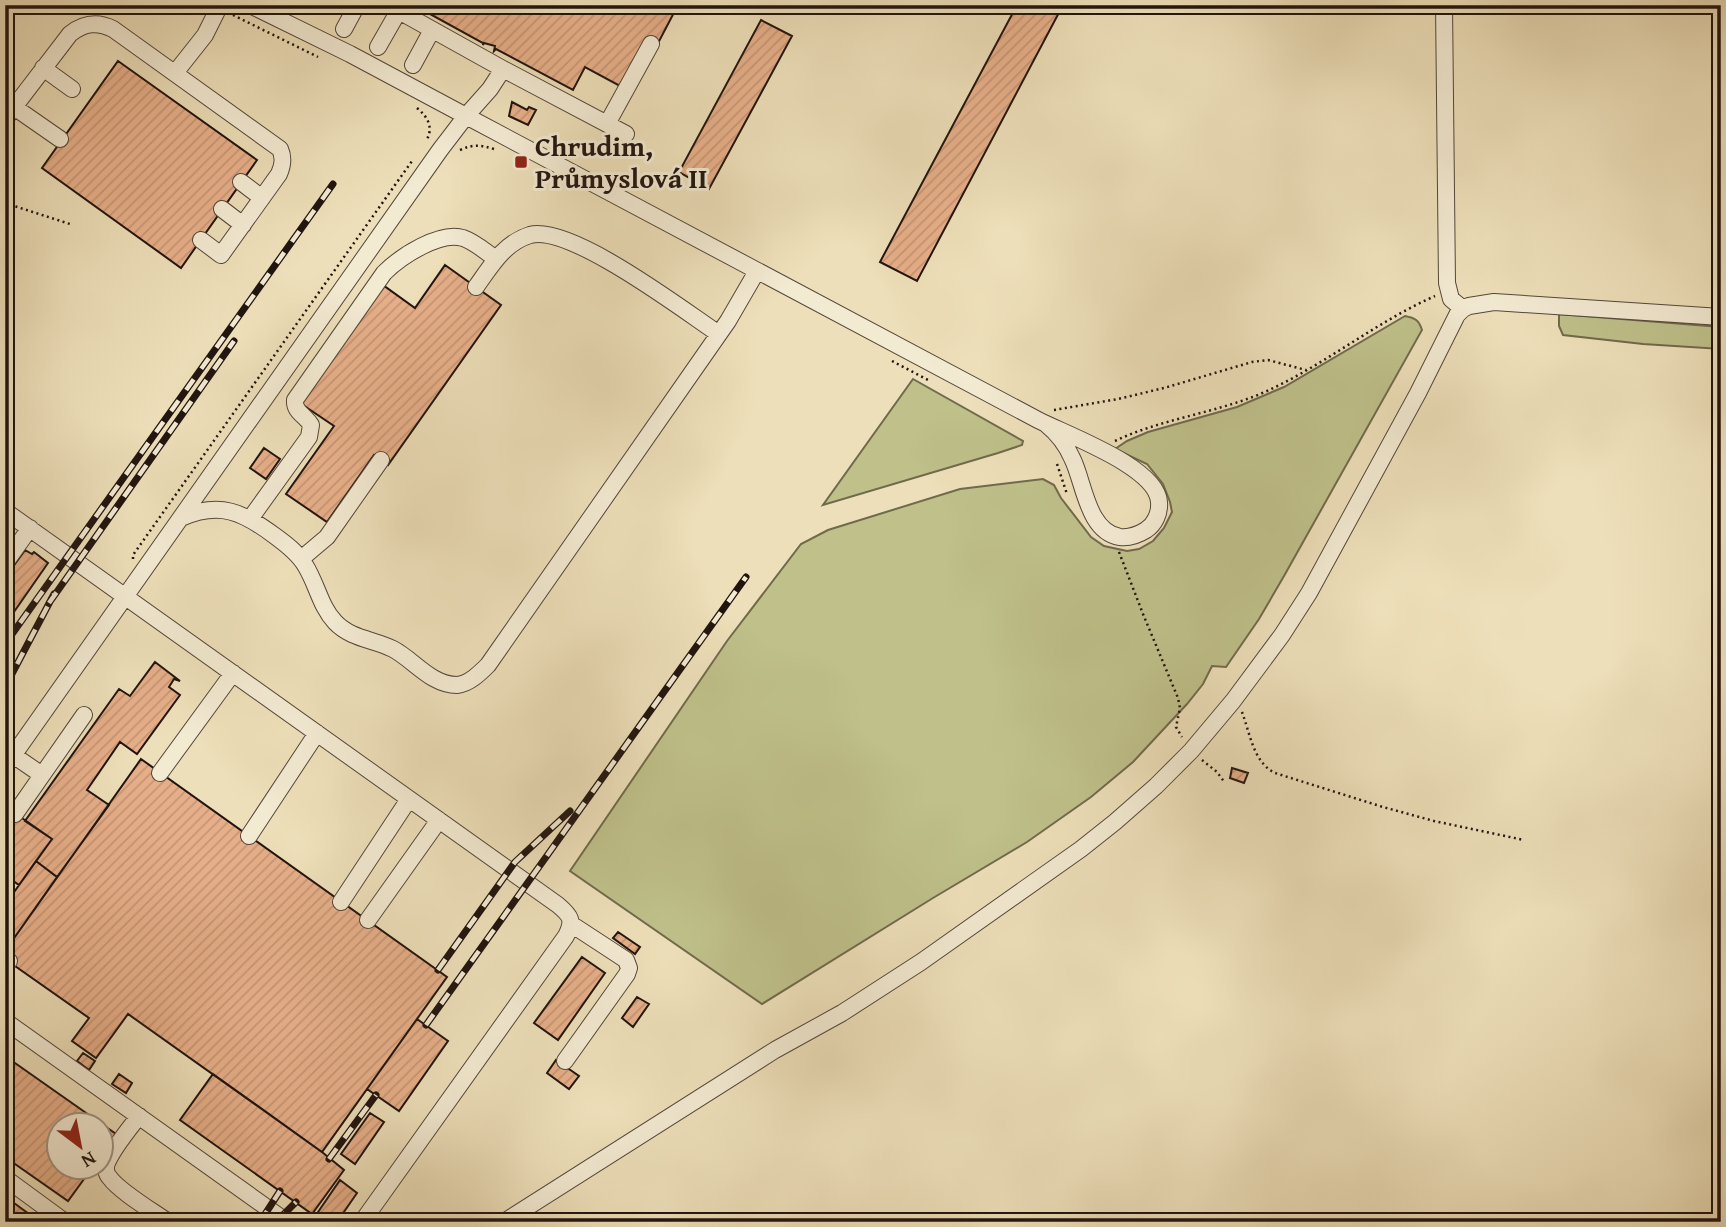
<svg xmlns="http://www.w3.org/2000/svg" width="1726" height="1227" font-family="'Gentium Book Plus',serif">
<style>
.grass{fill:#bfc08a;stroke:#706a4c;stroke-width:2}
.building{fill:url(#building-hatch);stroke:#21140f;stroke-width:2}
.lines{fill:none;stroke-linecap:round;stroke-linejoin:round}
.minor-casing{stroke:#54473a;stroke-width:18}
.path{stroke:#21140f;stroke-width:2.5;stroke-dasharray:2 3.5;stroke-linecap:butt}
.minor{stroke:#f3ead2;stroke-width:16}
.rail-casing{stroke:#21140f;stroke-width:7}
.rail{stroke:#f3ead2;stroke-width:4.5;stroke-dasharray:13;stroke-linecap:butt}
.poi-dot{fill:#8f2418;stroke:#f3ead2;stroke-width:2.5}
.labels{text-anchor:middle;stroke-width:6;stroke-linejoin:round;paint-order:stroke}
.poi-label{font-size:28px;font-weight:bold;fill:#21140f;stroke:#f3ead2;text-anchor:start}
</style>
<defs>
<pattern id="building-hatch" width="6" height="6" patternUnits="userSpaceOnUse" patternTransform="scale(1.75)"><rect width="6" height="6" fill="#e7af89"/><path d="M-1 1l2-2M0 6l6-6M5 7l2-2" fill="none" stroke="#c69675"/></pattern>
</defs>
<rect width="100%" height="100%" fill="#eddfb9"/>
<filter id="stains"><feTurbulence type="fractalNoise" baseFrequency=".00286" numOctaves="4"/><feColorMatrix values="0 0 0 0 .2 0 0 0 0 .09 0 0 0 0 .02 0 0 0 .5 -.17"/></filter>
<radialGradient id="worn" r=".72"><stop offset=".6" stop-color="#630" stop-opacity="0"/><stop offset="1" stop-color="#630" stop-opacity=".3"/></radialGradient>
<path class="grass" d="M1559 314 1721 327V349L1643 344 1563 335 1559 326Z
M1405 316C1415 318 1419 320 1422 330L1284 576 1259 619 1226 667 1212 666 1203 684 1187 704 1133 762 1091 797 1027 842 933 898 762 1004 570 871 727 641 801 544 828 530 960 489 1043 479 1054 485 1061 498 1091 537 1104 546 1127 551 1139 549 1153 541 1164 528 1172 512 1170 502 1163 484 1147 464 1115 449 1127 441 1148 432 1237 407 1284 387Z
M913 379 1023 441 1022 445 998 453 823 505Z"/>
<path class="building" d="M420 5H678L656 47 620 86 585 67 573 90 496 49 494 51 495 46 484 43 483 45V43L419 8Z
M1017 5H1063L917 281 880 262Z
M761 20 792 36 709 189 679 172Z
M118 61 257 160 181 268 42 168Z
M512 102 527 110 529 107 536 110 528 125 509 116Z
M445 265 501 305 388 465 374 455 327 522 286 494 334 426 297 401 380 283 415 308Z
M264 448 280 459 266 479 250 468Z
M25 550 32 554 34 552 48 563 9 619 5 616V578Z
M155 662 180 681 174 679 169 687 180 695 137 754 120 742 87 790 109 805 57 877 36 861 52 839 25 821 119 689 130 696Z
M141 759 447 977 322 1152 128 1014 96 1058 72 1041 89 1018 5 959V951Z
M1232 768 1248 773 1244 783 1230 778Z
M19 816 52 839 19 885 5 875V835Z
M36 861 57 877 5 951V905Z
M618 932 640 947 635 954 613 938Z
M582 957 605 973 558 1040 534 1023Z
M637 997 649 1004 633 1027 622 1018Z
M417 1019 448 1041 399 1111 367 1089Z
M83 1053 95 1061 89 1070 77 1061Z
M5 1056 116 1134 102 1155V1126H60V1168H92L68 1201 5 1157Z
M556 1060 579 1076 569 1089 547 1073Z
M119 1074 132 1083 126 1093 112 1084Z
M213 1074 322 1152 344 1170 312 1214 180 1120Z
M370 1113 384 1122 355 1164 341 1154Z
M340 1180 357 1193 337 1222H325L316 1215Z
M14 1203 29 1214 23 1222H5V1216Z"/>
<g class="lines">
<defs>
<path id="minor" d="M250 5 350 54 466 116 490 89 503 69
M388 5 503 69 626 134
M1444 5 1447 283 1451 299 1463 309
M344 29 357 5
M378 47 402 5
M413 65 432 30
M43 68 72 89
M175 73 205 35 220 5
M14 107 60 139
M5 119 70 34C84 23 97 21 113 29L280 149C284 158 283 165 279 174L221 255 201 240
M607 124 651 44
M241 182 262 198
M222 209 243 225
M476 287C491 266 504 243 530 235 570 224 683 310 719 334
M5 511 558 905C571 916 574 920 566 936L362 1222
M181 518C220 501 243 512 275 536 286 544 298 553 305 565 317 584 320 606 335 622 351 639 373 639 393 649 414 660 431 685 457 685 469 684 480 673 488 665L728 321 757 271
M250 519 309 437 311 425C305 415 294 412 295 400L384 273C401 256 440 231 463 238 475 242 486 252 496 259
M301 559 327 537 381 460
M5 563 30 528
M13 755 42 775
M5 767 440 150 466 116 1038 420C1067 435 1157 467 1159 502 1160 513 1155 524 1146 530 1138 535 1129 538 1120 537 1087 532 1084 481 1072 458 1066 444 1057 433 1046 424
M160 773 233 673
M15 814 84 715
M249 836 317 733
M341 902 409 799
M368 920 439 820
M5 966 9 961
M5 1021 287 1222
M565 1061 627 974 629 968 626 960 571 924
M139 1116C129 1129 113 1148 107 1163 105 1168 106 1174 110 1178 119 1191 154 1212 168 1222
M5 1178 65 1222
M504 1222 775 1050 842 1013 921 962 1081 849 1115 822 1156 786 1191 751 1233 701 1282 635 1309 593 1418 393 1457 315 1463 309 1469 306 1494 302 1721 317"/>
</defs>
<use href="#minor" class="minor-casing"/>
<path class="path" d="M233 15 318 57
M417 108C428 117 434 128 426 141
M460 150C473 144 481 145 494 149
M5 203 73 225
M892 361 930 381
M1054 410 1118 399 1164 388 1252 362 1268 360 1306 370
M1115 441C1163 418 1218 413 1267 391 1326 364 1376 322 1435 296
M1057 464 1067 494
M1119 552 1143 614 1178 698 1180 708 1176 727 1182 737
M133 559V555L412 161
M1242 712C1250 733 1253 762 1275 773L1383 807 1434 821 1524 840
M1202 760 1217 772 1225 783"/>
<use href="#minor" class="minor"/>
<defs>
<path id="rail" d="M49 603 234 341
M5 644 333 184
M5 687 54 594
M438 970 515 862 570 811
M426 1025 746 577
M329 1159 376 1095
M229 1222 232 1218
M260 1222 280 1191
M276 1222 296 1202"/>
</defs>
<use href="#rail" class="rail-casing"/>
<use href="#rail" class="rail"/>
</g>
<rect class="poi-dot" x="514" y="155" width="14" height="14" rx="3.5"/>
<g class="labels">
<g class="poi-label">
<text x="535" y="156">Chrudim,<tspan x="535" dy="32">Průmyslová II</tspan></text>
</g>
</g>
<rect width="1726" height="1227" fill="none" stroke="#eddfb9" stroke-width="28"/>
<rect x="7" y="7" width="1712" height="1213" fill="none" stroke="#21140f" stroke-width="3.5"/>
<rect x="14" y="14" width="1698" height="1199" fill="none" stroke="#21140f" stroke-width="2"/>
<g transform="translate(80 1146) rotate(148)"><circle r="33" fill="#f3ead2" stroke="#9f9484" stroke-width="2"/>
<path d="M0-5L12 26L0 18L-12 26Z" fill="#8f2418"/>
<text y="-10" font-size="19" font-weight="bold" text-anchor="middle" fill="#21140f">N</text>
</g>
<rect width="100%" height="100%" filter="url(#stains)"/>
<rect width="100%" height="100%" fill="url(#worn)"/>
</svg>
